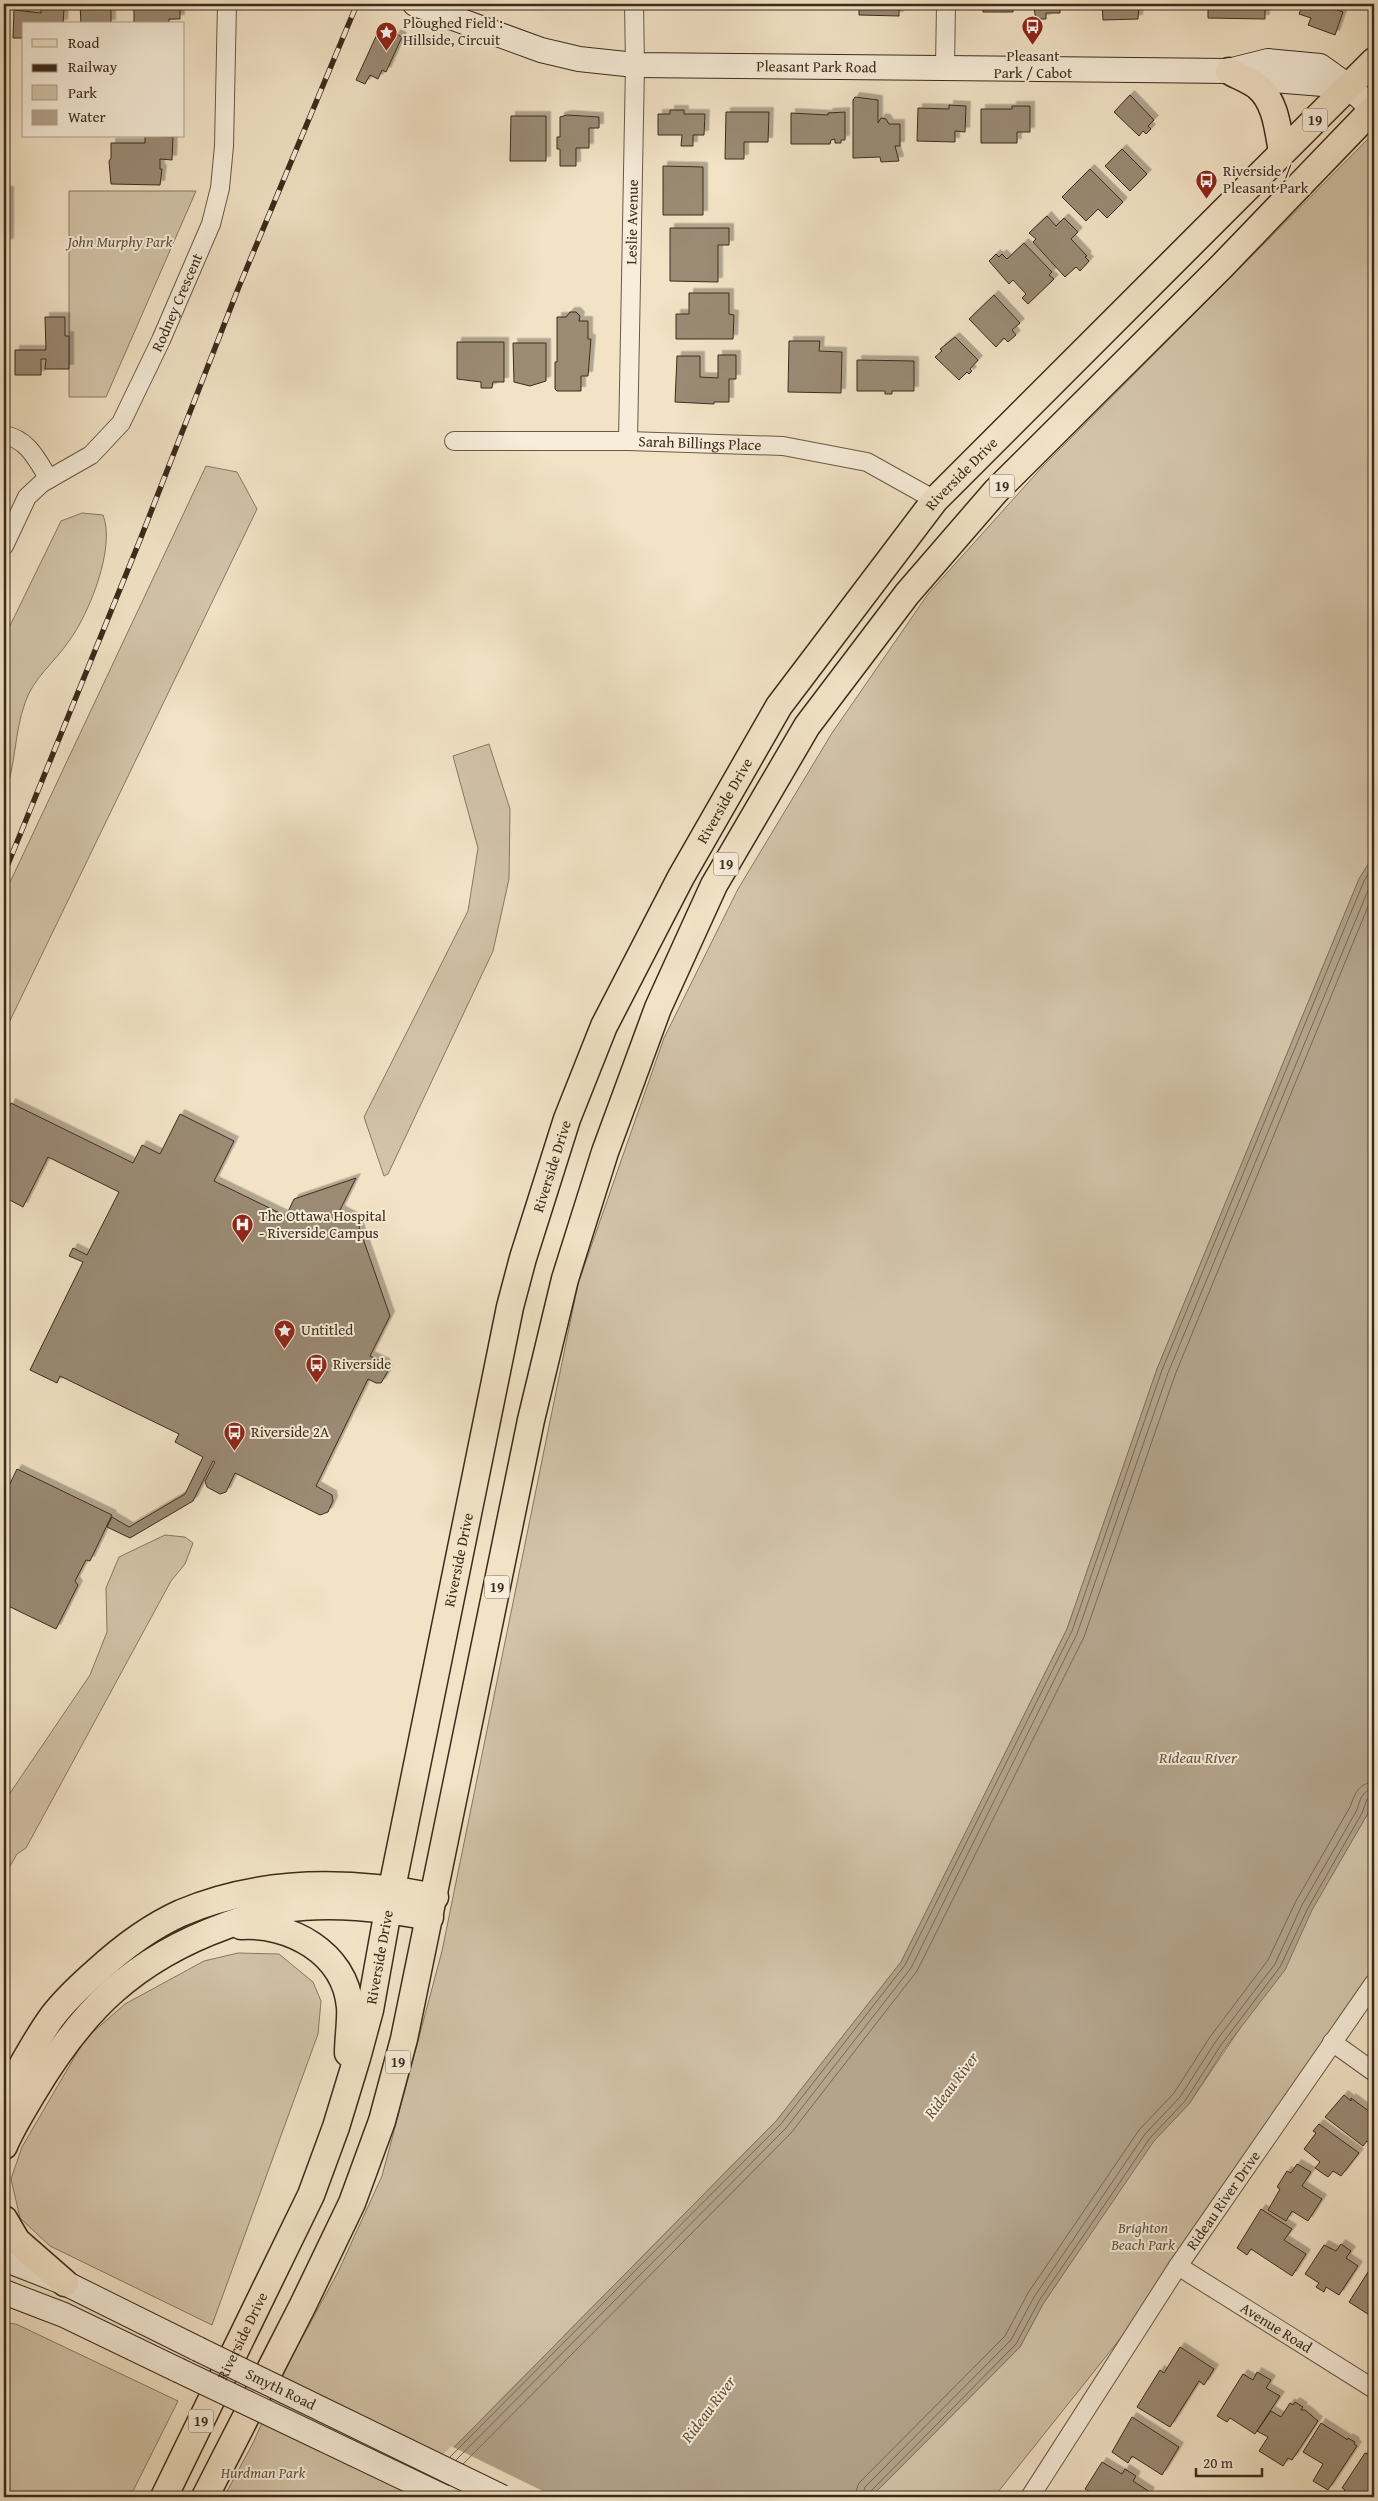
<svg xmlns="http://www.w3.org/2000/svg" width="1378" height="2501" font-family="'Gentium Book Plus',serif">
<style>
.green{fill:#d3c4a9;stroke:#887862}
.water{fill:#b4a48c;stroke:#84745f}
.pier{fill:#f2e3c6}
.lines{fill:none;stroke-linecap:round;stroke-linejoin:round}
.shore{stroke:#786854;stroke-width:1}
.building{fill:#9b8b74;stroke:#3c2b1b;filter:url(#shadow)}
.street-casing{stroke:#6a5946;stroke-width:20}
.secondary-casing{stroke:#3c2b1b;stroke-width:26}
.primary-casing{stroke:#3c2b1b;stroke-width:29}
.street{stroke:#f7edda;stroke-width:18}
.secondary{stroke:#f7edda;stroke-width:24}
.primary{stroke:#f2e3c6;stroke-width:26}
.rail-casing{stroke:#3c2b1b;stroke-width:5.5}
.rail{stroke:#f7edda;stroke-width:4;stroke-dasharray:11;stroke-linecap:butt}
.secondary-bridge-casing{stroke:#3c2b1b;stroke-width:26;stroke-linecap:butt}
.secondary-bridge{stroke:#f7edda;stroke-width:24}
.labels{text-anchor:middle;stroke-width:4;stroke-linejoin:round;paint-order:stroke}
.shield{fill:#f7edda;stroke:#746554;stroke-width:1}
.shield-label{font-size:14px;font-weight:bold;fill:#3c2b1b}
.poi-label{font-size:15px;fill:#3c2b1b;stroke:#f7edda;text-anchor:start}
.street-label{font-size:15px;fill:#3c2b1b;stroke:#f7edda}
.park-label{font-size:15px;font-style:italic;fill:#62513e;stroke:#f7edda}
.water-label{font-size:16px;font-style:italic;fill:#604f3d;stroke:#f7edda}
</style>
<defs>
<filter id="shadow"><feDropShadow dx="4.5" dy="-4.5" stdDeviation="0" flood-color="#0004"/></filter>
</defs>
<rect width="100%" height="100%" fill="#f2e3c6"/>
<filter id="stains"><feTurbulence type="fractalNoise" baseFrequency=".004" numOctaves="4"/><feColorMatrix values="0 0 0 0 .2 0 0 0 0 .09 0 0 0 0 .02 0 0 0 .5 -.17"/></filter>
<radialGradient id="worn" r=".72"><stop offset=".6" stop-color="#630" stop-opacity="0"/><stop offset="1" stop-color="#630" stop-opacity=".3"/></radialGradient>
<path class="green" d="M1374 133V855L1359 879 1157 1369 1067 1629 901 1962 777 2120 405 2497H224L253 2443 289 2362 338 2272 382 2176 442 1951 578 1284 664 1038 738 889 832 733 928 594 1044 465Z
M69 191H196L106 397H69Z
M206 466 237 472 257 509 4 1033V895Z
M82 513 103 515C116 547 89 614 69 641 55 662 33 678 25 703 14 733 16 767 4 796V638L61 521Z
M489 744 510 809 509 879 493 951 388 1174 384 1176 364 1117 468 911 478 848 453 756Z
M165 1535 185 1537 193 1543 185 1564 171 1581 26 1848 17 1854 4 1877V1802L90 1675 107 1632 106 1588 119 1557Z
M1374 1794V1985L1178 2266 994 2497H871L1020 2347 1043 2304 1098 2222 1154 2140 1189 2104 1253 2009 1367 1815Z
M238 1953 279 1954 313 1982 321 2001 318 2034 212 2325 50 2246 20 2218 11 2179 22 2147 85 2039 125 2004 204 1961Z
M4 2323 16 2324 178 2401 130 2497H4Z"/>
<path class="water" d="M1374 855V1794L1367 1815 1312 1910 1285 1970 1225 2048 1189 2104 1154 2141 1043 2304 1020 2347 871 2497H405L777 2120 901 1962 1067 1629 1157 1369 1359 879Z"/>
<path class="pier" d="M451 2446 555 2497H403Z"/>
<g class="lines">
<path class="shore" d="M450 2457 781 2124 905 1965 1072 1631 1162 1370 1364 881 1374 864
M456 2460 786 2128 911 1968 1077 1634 1168 1373 1374 876
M463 2464 791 2133 917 1971 1084 1637 1175 1375 1374 892
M854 2497 859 2483 1005 2336 1028 2293 1139 2130 1174 2093 1210 2037 1268 1960 1296 1901 1350 1807C1355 1794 1358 1783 1374 1782
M862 2497 865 2487 1011 2340 1034 2297 1145 2134 1180 2097 1216 2041 1275 1964 1302 1905 1357 1810C1360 1800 1362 1790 1374 1789
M868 2497 870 2492 1016 2344 1039 2301 1150 2138 1185 2101 1221 2045 1280 1967 1308 1908 1362 1813 1367 1799 1374 1796"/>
</g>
<path class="building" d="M80 4H111V24H81Z
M134 4H180V19H169V24H134Z
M675 4H707V8H675Z
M859 4H899V16L859 15Z
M983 4H1013V12H983Z
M1033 4H1074V7H1060V13H1046V19H1036Z
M1102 4H1139L1138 19 1103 20Z
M1208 4H1265V19L1208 18Z
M1303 4H1321L1343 12 1335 35 1308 25 1311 18 1299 14Z
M45 5H52L51 9H64L63 24H24V38H13L14 10 41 13V9H45Z
M384 29 392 33 390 37 394 39 396 34 402 37 386 72 382 70 378 79 370 75 365 84 356 80 378 32 382 34Z
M1130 95 1154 120 1148 126 1151 129 1146 134 1143 131 1139 136 1114 112Z
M855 97 878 100V123L881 118 886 119 889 124H900V146H895L899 161 881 162 880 157 853 158V100Z
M949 105 966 106 965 132 955 131V142L917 141 918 108 949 109Z
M1012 106H1030V132H1017V143H981V109H1012Z
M670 110H684V114H705L704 135H693V146H681L682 135H658V114H670Z
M726 112H769L768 142H744V159H725Z
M845 112V140H841V143H835V139L831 140 830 144H791V113L828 115V113Z
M567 115 599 117V128H589V148H576V166H560V149H557V137H560V117Z
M511 116H546V161H510Z
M145 136 173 137 172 160 160 159V169H162L160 185 111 184 109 161 111 158V143H145Z
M1122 149 1147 174 1130 191 1105 166Z
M663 166 703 167V215H663Z
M1090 169 1123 202 1107 218 1098 209 1086 221 1062 197Z
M4 191H9V243H4Z
M1047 216 1056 226 1064 218 1078 232 1071 239 1087 256 1085 257 1089 261 1080 271 1076 267 1065 277 1033 242 1036 239 1029 233Z
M670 228H729V245H718V282L670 281Z
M1024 243 1052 272 1049 275 1054 279 1028 304 1022 298 1026 294 1013 280 1009 284 989 261 996 254 999 257 1002 254 1007 259Z
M689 293H729V314L734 315 733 339H676V314H689Z
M994 295 1020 323 1012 330 1016 335 1008 342 1004 338 996 347 969 319Z
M570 312H576L580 316 579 321H588V339H591L588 376H581V391H557L555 389V362H557V317H566Z
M45 317H65V336H69V369H45L46 359H41V375H15V350H46Z
M955 337 978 360 970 369 972 371 969 374 967 372 959 380 935 357 942 351 940 349Z
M789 341H820L819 351 842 352 841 393 788 392Z
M457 342H504V382H493L492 388H481V382L457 379Z
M513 343H546V381L530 386 514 382Z
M718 355H736V379H729V402H714V404L675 402 677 356H700V377L718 378Z
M857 360 914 361V391H892V394H885V391H857Z
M11 1103 133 1163 142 1145 160 1154 180 1114 234 1141 214 1181 286 1216 294 1199 356 1178 340 1210 362 1222 359 1227 390 1316 370 1356 385 1363 388 1371 381 1383H376L368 1379 316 1486 332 1495 333 1501 328 1512 320 1515 235 1473 226 1492 220 1494 207 1487 205 1481 215 1462 213 1461 193 1501 130 1538 107 1527 112 1517 129 1527 185 1494 203 1457 175 1442 179 1434 60 1376 57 1383 30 1370 83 1262 69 1256 73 1248 87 1255 119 1192 48 1157 23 1207 4 1197V1119Z
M17 1469 112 1515 90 1561 86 1560 75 1581 78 1585 56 1629 4 1604V1496Z
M1344 2095 1351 2101V2098L1374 2115V2147L1367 2141 1363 2146 1325 2117Z
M1319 2124 1359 2153 1341 2176 1333 2171 1328 2177 1315 2168 1320 2162 1304 2149 1316 2133 1313 2131Z
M1297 2164 1311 2172 1302 2186 1322 2199 1308 2221 1292 2211 1286 2221 1268 2210 1280 2189 1277 2187 1287 2171 1291 2173Z
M1261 2209 1292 2229 1284 2240 1306 2254 1292 2276 1251 2249 1247 2255 1237 2248Z
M1341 2244 1351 2251 1346 2258 1358 2266 1339 2295 1326 2287 1324 2292 1316 2287 1319 2283 1305 2274 1324 2245 1336 2251Z
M1374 2270V2318L1349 2302 1368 2272 1372 2274Z
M1180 2347 1214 2369 1204 2385 1199 2381 1170 2427 1137 2407 1160 2370 1164 2373Z
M1257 2372 1271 2380 1266 2388 1280 2396 1255 2434 1230 2418 1227 2422 1217 2416 1243 2374 1253 2380Z
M1295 2402 1303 2407 1301 2410H1305L1318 2421 1292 2460 1288 2458 1283 2466 1259 2451 1268 2437 1257 2431 1271 2411 1281 2417 1290 2403 1293 2405Z
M1132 2417 1179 2447 1162 2475 1132 2456 1128 2463 1112 2452Z
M1321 2423 1345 2438 1347 2440 1348 2438 1355 2442 1354 2444 1357 2446 1328 2490 1313 2481 1323 2464 1303 2452Z
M1365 2453 1374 2457V2497H1351L1343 2492 1345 2490 1342 2488Z
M1102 2462 1122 2474 1125 2469 1136 2476 1133 2481 1150 2492 1147 2497H1099L1085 2489Z"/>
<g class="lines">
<defs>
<g id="street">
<path d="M945 68 946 4"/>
<path d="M4 435C28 439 37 460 49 479"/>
<path id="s1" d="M454 441H628L783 446 867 462 935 500"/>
<path id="s2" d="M628 441 635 65 634 4"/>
<path id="s3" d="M4 546 27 497 42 483 91 455 121 423 161 340 211 224 220 188 224 146 227 4"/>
<path d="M1332 2042 1374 2072"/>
<path id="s4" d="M1178 2266 1374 2389"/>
<path id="s5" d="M1030 2497 1178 2266 1374 1983"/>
</g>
<g id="secondary">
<path id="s6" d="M415 4 541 50 579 59 635 65 1229 71 1273 80 1348 86"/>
<path d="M1236 69 1268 61 1320 66 1348 86 1373 109"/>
<path d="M4 2259 65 2283 198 2349"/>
<path d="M4 2292 64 2315 178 2370"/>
</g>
<g id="primary">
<path d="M1229 71C1238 76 1249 80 1257 86 1276 101 1278 130 1282 152"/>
<path d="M241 1926C289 1923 345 1952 350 2007 351 2021 348 2038 348 2053"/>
<path d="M4 2098C19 2071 34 2042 52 2017 65 2000 81 1985 97 1971 122 1948 150 1927 181 1913 261 1879 351 1880 435 1897"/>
<path d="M4 2146C12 2127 23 2110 33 2093 82 2010 134 1959 225 1926 245 1919 263 1912 283 1909 332 1902 382 1908 430 1917"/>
<path d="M4 2219 17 2241 65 2283"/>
<path id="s7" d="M164 2497 311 2195 336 2127 357 2058 370 2010 392 1888 510 1307 523 1258 567 1119 604 1026 681 877 779 706 935 500 1374 61"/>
<path d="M205 2497 303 2305 352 2203 382 2121 404 2039 531 1420 565 1279 605 1152 658 1008 714 885 807 726 907 594 996 491 1221 267 1374 108"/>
</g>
</defs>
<use href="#street" class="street-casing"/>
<use href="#secondary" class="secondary-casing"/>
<use href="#primary" class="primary-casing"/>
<use href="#street" class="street"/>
<use href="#secondary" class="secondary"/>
<use href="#primary" class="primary"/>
<defs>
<path id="rail" d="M4 874 140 540 238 289 357 4"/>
</defs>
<use href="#rail" class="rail-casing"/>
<use href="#rail" class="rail"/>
<defs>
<g id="secondary-bridge">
<path id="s8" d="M198 2349 502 2497"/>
<path d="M178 2370 444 2497"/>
</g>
</defs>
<use href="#secondary-bridge" class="secondary-bridge-casing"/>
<use href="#secondary-bridge" class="secondary-bridge"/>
</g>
<defs>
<symbol id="bus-pin" viewBox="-11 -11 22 30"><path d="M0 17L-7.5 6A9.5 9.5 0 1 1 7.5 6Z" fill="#8f2418" stroke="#f7edda"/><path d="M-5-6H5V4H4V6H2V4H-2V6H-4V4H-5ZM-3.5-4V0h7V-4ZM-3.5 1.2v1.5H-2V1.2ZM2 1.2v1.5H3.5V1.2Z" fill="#fff"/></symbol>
<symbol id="sight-pin" viewBox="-11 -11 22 30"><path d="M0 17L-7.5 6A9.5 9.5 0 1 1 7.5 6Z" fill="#8f2418" stroke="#f7edda"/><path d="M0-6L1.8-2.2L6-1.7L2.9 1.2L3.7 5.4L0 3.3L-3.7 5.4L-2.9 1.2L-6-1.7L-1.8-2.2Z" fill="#fff"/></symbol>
<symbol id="hospital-pin" viewBox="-11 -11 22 30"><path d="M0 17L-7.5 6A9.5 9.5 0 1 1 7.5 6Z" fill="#8f2418" stroke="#f7edda"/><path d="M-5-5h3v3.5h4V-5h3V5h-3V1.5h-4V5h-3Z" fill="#fff"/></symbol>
</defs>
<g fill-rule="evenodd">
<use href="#bus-pin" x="1020" y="14" width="25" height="34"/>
<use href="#sight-pin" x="374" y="20" width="25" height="34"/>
<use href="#bus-pin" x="1194" y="168" width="25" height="34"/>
<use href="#hospital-pin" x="230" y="1212" width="25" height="34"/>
<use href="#sight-pin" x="272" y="1318" width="25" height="34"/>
<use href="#bus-pin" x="304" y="1352" width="25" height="34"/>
<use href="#bus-pin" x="222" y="1420" width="25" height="34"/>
</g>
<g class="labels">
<g class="shield">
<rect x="1302.5" y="108.5" width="25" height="23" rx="4"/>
<rect x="989.5" y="474.5" width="25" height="23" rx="4"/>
<rect x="713.5" y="852.5" width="25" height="23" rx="4"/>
<rect x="484.5" y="1575.5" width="25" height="23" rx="4"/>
<rect x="385.5" y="2050.5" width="25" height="23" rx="4"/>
<rect x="188.5" y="2409.5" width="25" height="23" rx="4"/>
</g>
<g class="shield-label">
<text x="1315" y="125">19</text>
<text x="1002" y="491">19</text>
<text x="726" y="869">19</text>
<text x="497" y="1592">19</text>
<text x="398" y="2067">19</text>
<text x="201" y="2426">19</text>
</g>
<g class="poi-label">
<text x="403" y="28">Ploughed Field :<tspan x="403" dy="17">Hillside, Circuit</tspan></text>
<text x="1033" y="61" text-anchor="middle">Pleasant<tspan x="1033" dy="17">Park / Cabot</tspan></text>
<text x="1223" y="176">Riverside /<tspan x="1223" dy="17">Pleasant Park</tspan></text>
<text x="259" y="1221">The Ottawa Hospital<tspan x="259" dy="17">- Riverside Campus</tspan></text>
<text x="301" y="1335">Untitled</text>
<text x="333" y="1369">Riverside</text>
<text x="251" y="1437">Riverside 2A</text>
</g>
<g class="street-label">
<text dy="5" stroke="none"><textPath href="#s6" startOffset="411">Pleasant Park Road</textPath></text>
<text dy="5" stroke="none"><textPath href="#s2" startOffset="219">Leslie Avenue</textPath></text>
<text dy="5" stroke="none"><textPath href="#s3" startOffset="308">Rodney Crescent</textPath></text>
<text dy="5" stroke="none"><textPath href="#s1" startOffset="246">Sarah Billings Place</textPath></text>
<text dy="5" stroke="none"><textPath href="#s7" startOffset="2204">Riverside Drive</textPath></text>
<text dy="5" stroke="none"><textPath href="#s7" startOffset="1799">Riverside Drive</textPath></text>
<text dy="5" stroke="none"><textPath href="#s7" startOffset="1394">Riverside Drive</textPath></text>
<text dy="5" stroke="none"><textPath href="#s7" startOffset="989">Riverside Drive</textPath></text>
<text dy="5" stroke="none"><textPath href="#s7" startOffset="584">Riverside Drive</textPath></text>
<text dy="5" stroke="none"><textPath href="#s5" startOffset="354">Rideau River Drive</textPath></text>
<text dy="5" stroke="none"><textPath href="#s4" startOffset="116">Avenue Road</textPath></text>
<text dy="5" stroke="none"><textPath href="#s7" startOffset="179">Riverside Drive</textPath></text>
<text dy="5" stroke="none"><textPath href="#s8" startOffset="92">Smyth Road</textPath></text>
</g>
<g class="park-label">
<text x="120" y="247">John Murphy Park</text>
<text x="1143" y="2233">Brighton<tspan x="1143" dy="17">Beach Park</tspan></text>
<text x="263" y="2478">Hurdman Park</text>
</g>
<g class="water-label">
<text x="1198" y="1763">Rideau River</text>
<text transform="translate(951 2085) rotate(-53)" y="6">Rideau River</text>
<text transform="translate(708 2409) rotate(-53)" y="6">Rideau River</text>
</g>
</g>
<rect width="1378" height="2501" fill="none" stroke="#f2e3c6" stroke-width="20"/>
<rect x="5" y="5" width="1368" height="2491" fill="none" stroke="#3c2b1b" stroke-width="2.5"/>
<rect x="10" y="10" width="1358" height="2481" fill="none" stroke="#3c2b1b"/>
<rect x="22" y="22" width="162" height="115" fill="#f7edda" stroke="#ac9f8e"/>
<rect x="32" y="39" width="25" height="8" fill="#f2e3c6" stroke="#ac9f8e"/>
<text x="68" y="48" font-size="15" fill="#3c2b1b">Road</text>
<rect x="32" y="64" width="25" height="8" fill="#3c2b1b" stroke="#ac9f8e"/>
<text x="68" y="72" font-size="15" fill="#3c2b1b">Railway</text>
<rect x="32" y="85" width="25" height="15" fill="#d3c4a9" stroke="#ac9f8e"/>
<text x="68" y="98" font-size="15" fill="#3c2b1b">Park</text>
<rect x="32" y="110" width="25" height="15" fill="#b4a48c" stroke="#ac9f8e"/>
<text x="68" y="122" font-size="15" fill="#3c2b1b">Water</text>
<path d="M1196 2468v8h66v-8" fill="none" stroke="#3c2b1b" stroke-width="2.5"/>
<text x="1203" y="2468" font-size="15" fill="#3c2b1b" stroke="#f7edda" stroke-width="4" paint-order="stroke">20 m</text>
<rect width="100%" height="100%" filter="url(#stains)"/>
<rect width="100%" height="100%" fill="url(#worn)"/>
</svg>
